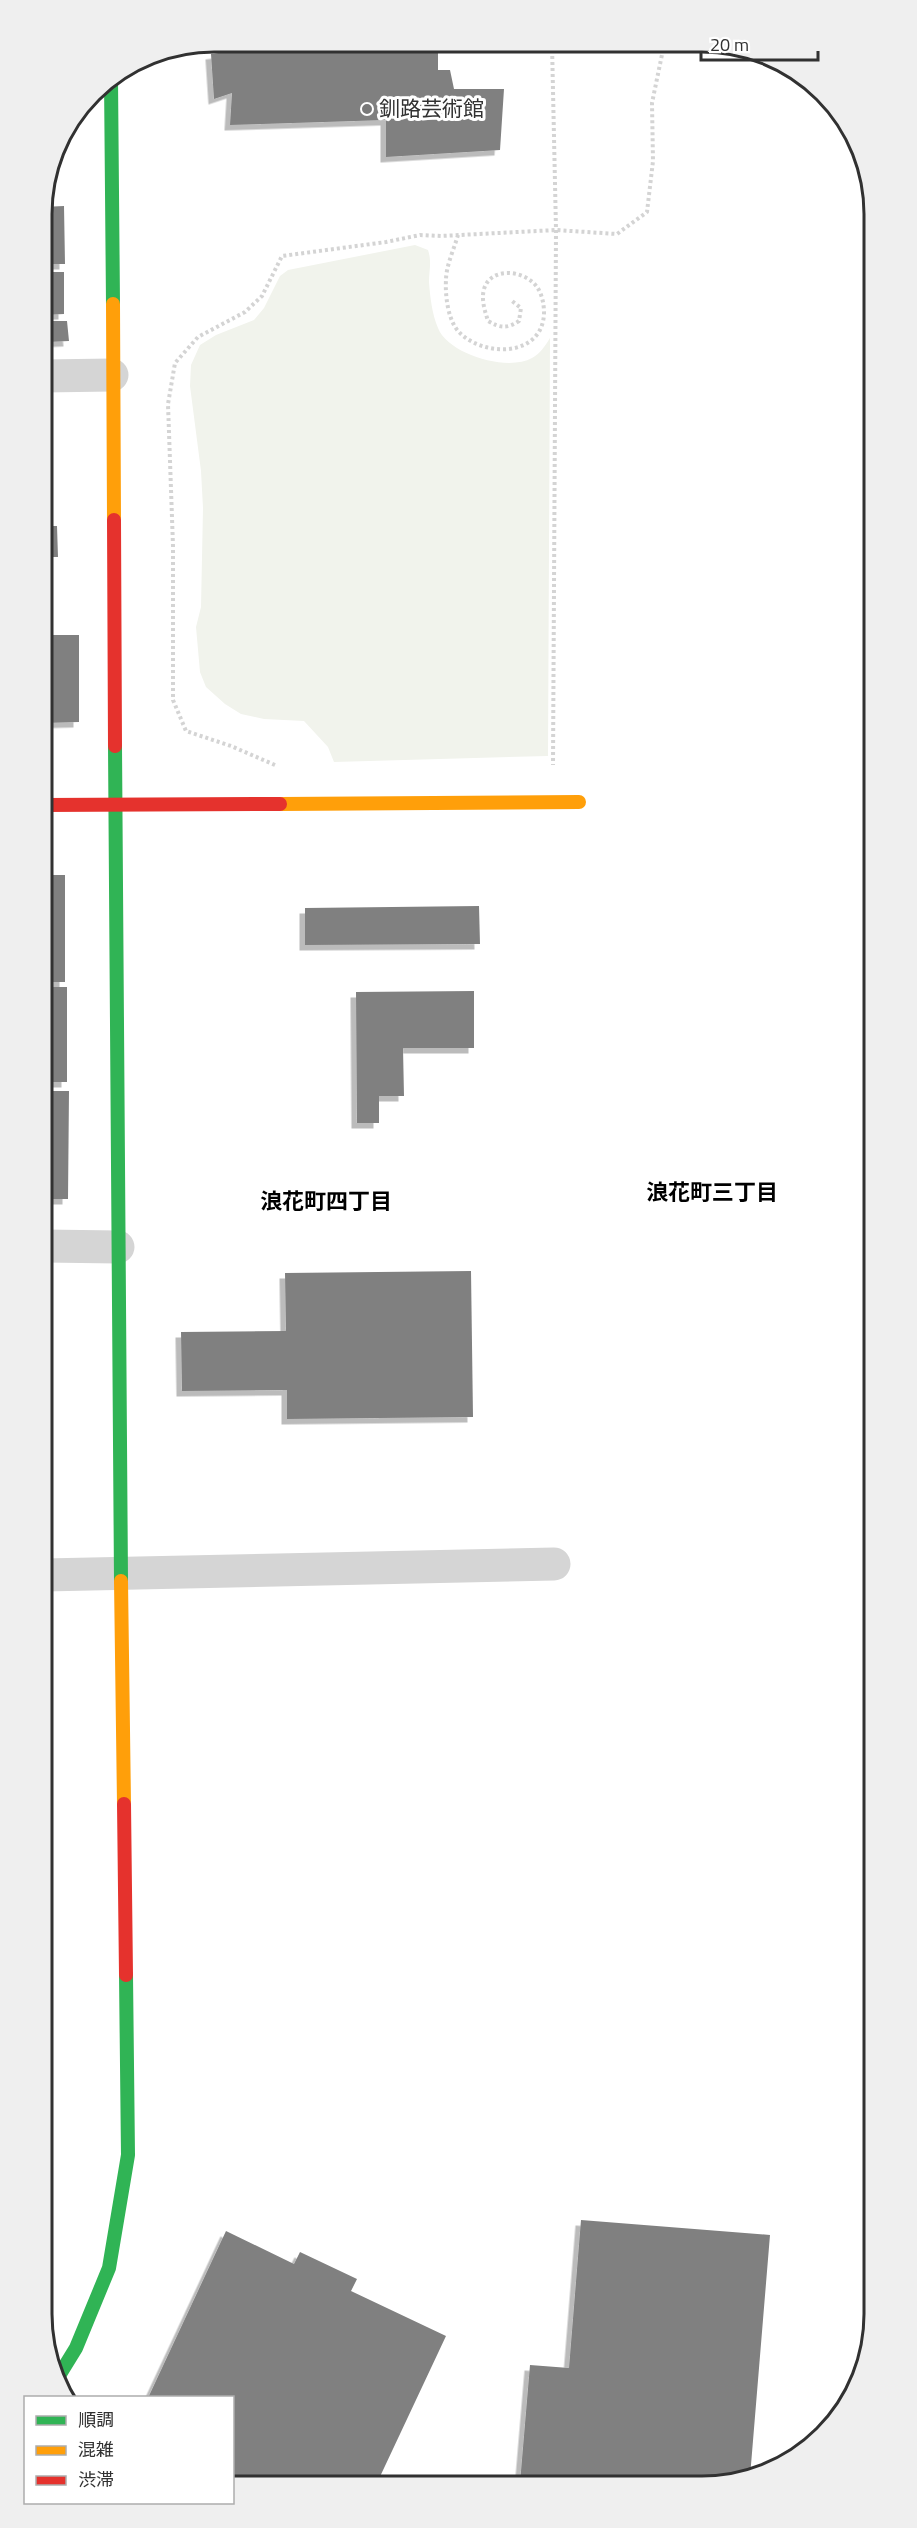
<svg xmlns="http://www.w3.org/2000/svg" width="917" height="2528" font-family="'Titillium Web','Noto Sans JP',sans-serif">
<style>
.green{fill:#f1f3ec}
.water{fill:#dbe9ee}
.building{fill:#808080;filter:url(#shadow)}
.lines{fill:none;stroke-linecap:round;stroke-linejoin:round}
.path{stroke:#d4d4d4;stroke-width:4;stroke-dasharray:3 3;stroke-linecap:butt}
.street{stroke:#d5d5d5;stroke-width:33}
.fast{stroke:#30b455;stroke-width:14}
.slow{stroke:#ff9f0a;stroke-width:14}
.jam{stroke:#e5322d;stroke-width:14}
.poi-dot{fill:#797979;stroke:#fff;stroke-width:2}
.labels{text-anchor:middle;stroke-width:6;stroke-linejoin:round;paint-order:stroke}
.poi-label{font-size:21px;fill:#313131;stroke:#fff;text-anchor:start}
.neighbourhood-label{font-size:22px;font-weight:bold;fill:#000;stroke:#fff}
.rim{fill:none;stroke:#313131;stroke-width:3}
</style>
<defs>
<filter id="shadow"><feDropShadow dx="-5.5" dy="5.5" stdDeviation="0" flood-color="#0004"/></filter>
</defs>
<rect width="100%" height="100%" fill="#fff"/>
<path class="green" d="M415 245 428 250C432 262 429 270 429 282 430 296 432 314 438 328 448 354 507 372 532 358 540 354 545 346 550 338L548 756 334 762 328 747 304 721 264 719 241 714 225 704 206 687 200 672 196 627 201 607 203 508 201 471 190 386 191 365 200 345 216 335 254 320 264 308 280 276 288 270Z"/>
<path class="water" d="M874 2207 875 2324 862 2379 858 2385Z"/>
<path class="building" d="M240 42 438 43V70H450L454 89H504L500 150 386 157V120L230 125 232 93 214 99 211 54 241 50Z
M64 206 65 264H42V207Z
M42 272H64V314L43 315Z
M46 321H67L69 341 47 342Z
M43 526H57L58 557H44Z
M43 635H79V722L43 723Z
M43 875H65V982H43Z
M479 906 480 944 305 945V908Z
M43 987H67V1082H44Z
M474 991V1048H403L404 1096H379V1123H357L356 992Z
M44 1091H69L68 1199H44Z
M471 1271 473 1417 287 1419V1390L182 1391 181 1332 286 1331 285 1273Z
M581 2220 770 2235 750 2477 736 2483H520L530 2365 569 2368Z
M226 2231 294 2264 300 2252 357 2279 351 2291 446 2336 377 2483H232V2398H148Z"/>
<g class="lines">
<path class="path" d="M552 44 556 230 553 765
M458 235C454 249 446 266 446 280 445 295 448 321 459 332 484 358 543 357 544 313 544 304 542 294 537 287 525 270 491 266 484 289 481 300 485 311 488 321 500 328 507 329 519 321L521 308 512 301
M275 765 231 746 186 731 173 700V546L168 404 175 363 198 337 245 312 262 296 282 256 386 242 420 235 441 236 556 230 617 234 647 212 653 161 652 103 664 45"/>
<path class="street" d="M43 376 112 375
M44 1246 118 1247
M44 1575 554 1564"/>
<path class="fast" d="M111 79 113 304
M115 746 121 1581
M60 2374 76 2348 109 2268 128 2155 126 1975"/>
<path class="slow" d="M113 304 114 520
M280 804 579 802
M121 1581 124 1804"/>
<path class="jam" d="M114 520 115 746
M43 805 280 804
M124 1804 126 1975"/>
</g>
<circle class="poi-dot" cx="367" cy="109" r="6"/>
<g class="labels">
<g class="poi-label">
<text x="379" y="116">釧路芸術館</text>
</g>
<g class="neighbourhood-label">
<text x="712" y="1200">浪花町三丁目</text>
<text x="326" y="1209">浪花町四丁目</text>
</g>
</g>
<path d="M0 0H917V2528H0ZM214 52H702A162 162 0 0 1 864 214V2314A162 162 0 0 1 702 2476H214A162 162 0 0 1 52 2314V214A162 162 0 0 1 214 52Z" fill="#efefef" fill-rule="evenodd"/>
<path class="rim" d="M214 52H702A162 162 0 0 1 864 214V2314A162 162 0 0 1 702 2476H214A162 162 0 0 1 52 2314V214A162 162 0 0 1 214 52Z"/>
<rect x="24" y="2396" width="210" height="108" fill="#ffffff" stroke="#adadad" stroke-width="1.5"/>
<rect x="36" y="2416" width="30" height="9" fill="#30b455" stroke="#adadad" stroke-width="1.5"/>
<text x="78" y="2426" font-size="18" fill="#313131">順調</text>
<rect x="36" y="2446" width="30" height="9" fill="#ff9f0a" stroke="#adadad" stroke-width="1.5"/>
<text x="78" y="2456" font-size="18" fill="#313131">混雑</text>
<rect x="36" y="2476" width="30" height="9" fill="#e5322d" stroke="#adadad" stroke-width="1.5"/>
<text x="78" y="2486" font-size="18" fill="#313131">渋滞</text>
<path d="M701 51v9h117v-9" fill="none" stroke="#313131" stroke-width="3"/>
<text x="710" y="51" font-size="18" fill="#313131" stroke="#ffffff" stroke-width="4.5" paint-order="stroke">20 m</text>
</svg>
